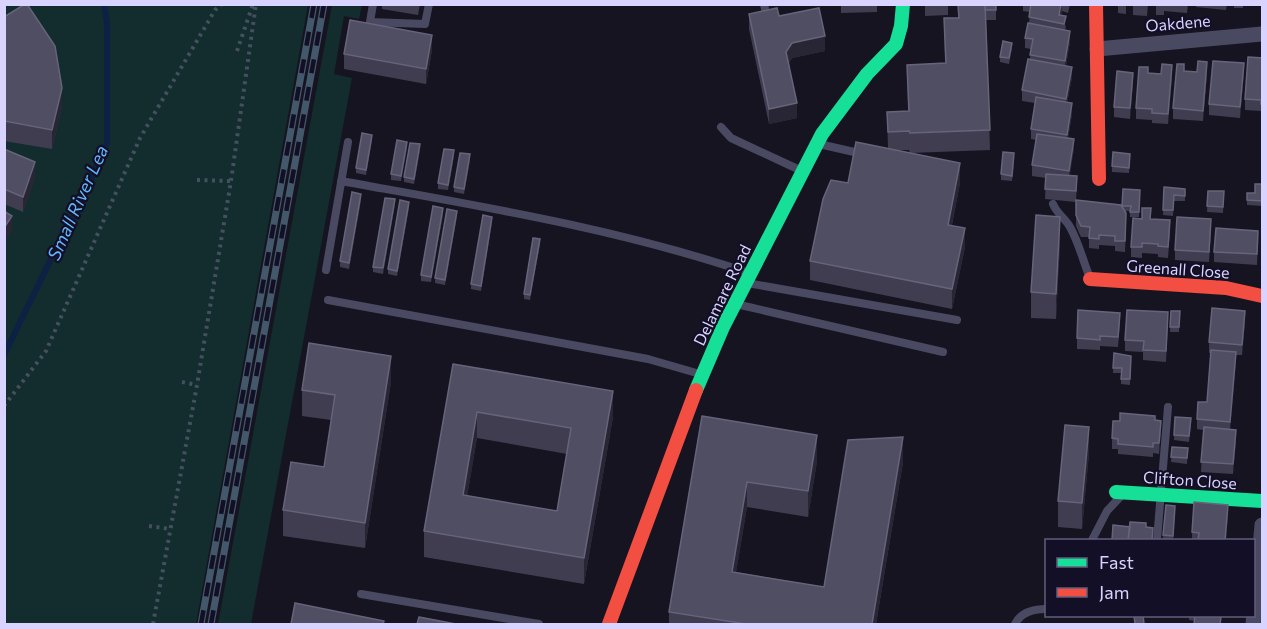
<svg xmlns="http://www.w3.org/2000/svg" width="1267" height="629" font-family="Commissioner,sans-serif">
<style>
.green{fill:#132c2d}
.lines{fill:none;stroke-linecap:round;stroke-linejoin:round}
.stream{stroke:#0d2144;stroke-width:6}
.path{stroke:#44505f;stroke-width:4;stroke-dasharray:3 4.5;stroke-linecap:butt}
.lane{stroke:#4a4962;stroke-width:8}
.street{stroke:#4a4962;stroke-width:15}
.fast{stroke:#16e098;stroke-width:14}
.jam{stroke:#f24e42;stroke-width:14}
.rail-casing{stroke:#43596b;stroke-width:7}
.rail{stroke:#130f26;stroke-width:4.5;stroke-dasharray:14;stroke-linecap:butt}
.wall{fill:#403d50;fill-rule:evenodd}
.shaded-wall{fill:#282635}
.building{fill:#504e63;stroke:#66637b;stroke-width:1.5;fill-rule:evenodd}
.labels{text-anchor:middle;stroke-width:4.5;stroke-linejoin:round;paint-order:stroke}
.street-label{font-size:16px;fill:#d9d4ff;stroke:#130f26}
.water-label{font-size:18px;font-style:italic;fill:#62b6ff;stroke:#130f26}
</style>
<rect width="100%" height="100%" fill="#161421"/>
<path class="green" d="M5 5H308L196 624H5Z
M332 5H362L359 19 344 16 334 74 352 78 251 624H218Z"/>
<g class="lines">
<path class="stream" d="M4 355 51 259 78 209 107 143V23L104 4"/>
<path class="path" d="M237 51 253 4
M197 180 231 181
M182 382 197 385
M4 406 46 351 140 138 215 10 222 4
M149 526 170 529
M153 624 197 385 231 181 256 4"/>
<path class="lane" d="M373 4 370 22 425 24 429 4
M764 4 766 14
M721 127 731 138 802 171
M819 144 863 154
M341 181C479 206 616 228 749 273
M1053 204C1057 214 1065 218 1070 227 1079 243 1083 261 1090 278
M326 270 348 142
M747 283 957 320
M328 300 648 359 700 374
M736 304 943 352
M1092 540 1107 511 1121 496
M1157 540 1168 407
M361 594 539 624
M1015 624C1021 612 1033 609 1046 609"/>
<path class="street" d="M1097 49 1262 34
M1253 624 1262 525"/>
<path class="fast" d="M696 390 723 327 822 134 867 74 896 44 901 26 903 4
M1116 492 1262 501"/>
<path class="jam" d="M1096 4 1099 179
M1090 279 1226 288 1262 296
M609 624 696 390"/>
<defs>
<path id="rail" d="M201 624 314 4
M211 624 324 4"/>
</defs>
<use href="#rail" class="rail-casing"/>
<use href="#rail" class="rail"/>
</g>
<path class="wall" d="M382 4H420L418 15 382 9Z
M841 4H877V12L841 13Z
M925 4H948V15L925 16Z
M996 4V20H986L990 150 910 153 909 150H897L960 183 952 225 965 247 952 309 810 280V261L848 183 888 148 887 112 908 111 907 65 945 63 944 18H958V5Z
M1023 4H1070L1068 13 1062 11 1061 16 1066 27 1065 30 1070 41 1066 66 1072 77 1067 103 1072 114 1068 138 1074 149 1069 175 1077 186 1076 200 1122 207 1123 189 1140 190 1139 217H1130V211H1125L1126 224 1125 252 1115 251V246L1099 245V249L1089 248V237H1081L1076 226V202L1045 199 1046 178 1032 176V165L1036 140 1031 139V129L1035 103 1022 101V90L1030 59 1031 49 1025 48V38L1029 23 1030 12 1023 11Z
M1118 4H1148L1147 16 1133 15V6H1126V14L1118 13Z
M1156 4H1188L1187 13 1164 11V15H1156Z
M1196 4H1227L1226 10 1196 7Z
M1234 4H1243V8H1234Z
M749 14 825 51 792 58 789 63 797 118 769 124 749 29Z
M4 17 62 107 52 149 4 141Z
M1012 48 1009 64 1000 62V57Z
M432 50 426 84 344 69V54Z
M1263 58V115H1261V111L1245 110V99Z
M1184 71 1207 73 1203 121 1173 119V108Z
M1148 73 1172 76 1168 124 1152 123V120L1136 119V108Z
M1244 73 1240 118 1209 115V104Z
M1133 83 1130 119 1114 117V107Z
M372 140 366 175 356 173V168Z
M407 147 401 181 391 180V174Z
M4 149 35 177 23 212 4 204Z
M420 150 414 184 404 182V177Z
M1130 154 1129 173 1112 172V166Z
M454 156 448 190 438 189V183Z
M1014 159 1012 181 1001 180V174Z
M470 160 464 194 454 192V187Z
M1263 184V206L1247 205V193H1255Z
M1164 187 1185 189V201H1174L1173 216 1163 215Z
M1208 191H1224L1223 213 1207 212Z
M361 200 349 269 340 267V261Z
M395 204 383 274 373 272V267Z
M409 207 397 276 388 274V269Z
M443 214 431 282 421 281V275Z
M457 216 445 285 435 283V278Z
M1151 219 1170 231 1168 258 1158 257V254L1142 253V258L1131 257V247Z
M492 222 481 291 471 289V284Z
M1211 229 1209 262 1175 260V250Z
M1258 241 1257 265 1214 262V252Z
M1060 242 1056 319 1031 318V292Z
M540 244 530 300 524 299V294Z
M1171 311H1180L1179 332H1170Z
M1168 322 1166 362 1143 360V352L1125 351V340Z
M1245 322 1242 355H1236L1230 429 1236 440 1233 474 1201 472 1203 430 1197 429V419L1207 402 1211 353H1209V342Z
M1120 323 1118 347 1100 346V350L1077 349V338Z
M1114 353 1131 356 1130 385 1121 384V373H1113Z
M453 364 613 417 584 584 424 557V531ZM477 438 567 454 557 511 467 496Z
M391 382 365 548 283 536V510L324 467 331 420 302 416V390Z
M702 416 817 461 808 517 747 507 736 572 824 587 903 462 876 624H669V612Z
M1155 420 1161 431 1159 454 1153 453V457L1118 454V449H1112V438L1120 421Z
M1191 424 1189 442 1174 440V435Z
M1172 447 1188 448 1187 464 1171 462Z
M1089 453 1082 529 1058 527V501Z
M1175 512 1173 540H1163V535Z
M1228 515 1226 540H1192V532Z
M1189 615H1222L1221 624 1189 620Z"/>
<path class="shaded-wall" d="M1061 4 1062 11 1059 26V15Z
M1070 31V41L1065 72V61Z
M432 35V50L426 84V69Z
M825 36V51L792 58 786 67V52L792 43Z
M1207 62V73L1203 121V111Z
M1244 63V73L1240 118V107Z
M1172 65V76L1168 124V114Z
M1072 67V77L1066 109V99Z
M1133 73V83L1130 119V108Z
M62 88V107L52 149V130Z
M797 103V118L769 124V109Z
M1072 103V114L1067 145V135Z
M372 135V140L366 175V170Z
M1074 139V149L1069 182V171Z
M407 142V147L401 181V176Z
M420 144V150L414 184V179Z
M454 150V156L448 190V185Z
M470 154V160L464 194V189Z
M35 162V177L23 212V197Z
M960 163V183L948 244V225Z
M361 194V200L349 269V263Z
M395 199V204L383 274V268Z
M409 202V207L397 276V271Z
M443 208V214L431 282V277Z
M457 211V216L445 285V280Z
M12 216V231L4 243V228Z
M492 217V222L481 291V286Z
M1060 217V242L1056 319V294Z
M965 228V247L952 309V289Z
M540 239V244L530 300V295Z
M1245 311V322L1242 355V345Z
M1236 352V363L1230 432V422Z
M391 356V382L365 548V523Z
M613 391V417L584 584V558Z
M477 412V438L463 521V495Z
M1161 421V431L1159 454V443Z
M1089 427V453L1082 529V503Z
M1236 430V440L1233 474V464Z
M817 435V461L808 517V491Z
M903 437V462L876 624H872Z
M747 482V507L732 597V572Z
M1228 505V515L1226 540H1225Z"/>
<path class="building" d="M25 4H27L55 46 62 88 52 130 4 121 5 98H4V17Z
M985 4 990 130 910 133 909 131 888 132 887 112 909 111 907 65 946 63 944 18H959L958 5Z
M985 4H996V10H985Z
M1031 4H1061L1059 15 1066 16 1064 24 1029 17Z
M777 8 779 16 819 8 825 36 792 43 786 52 797 103 769 109 749 14Z
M350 20 432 35 426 69 344 54Z
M1028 23 1070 31 1065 61 1030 55 1033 39 1025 38Z
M1003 41 1012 43 1009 58 1000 57Z
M1248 57 1263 58V104H1261V100L1245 99Z
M1028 59 1072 67 1066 99 1022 90Z
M1198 61 1207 62 1203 111 1173 108 1177 64H1184V71L1197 72Z
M1213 61 1244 63 1240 107 1209 104Z
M1162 64 1172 65 1168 114 1152 113V109L1136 108 1139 67H1148V73L1161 74Z
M1117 71 1133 73 1130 108 1114 107Z
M1036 97 1072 103 1067 135 1031 129Z
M362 133 372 135 366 170 356 168Z
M1037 134 1074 139 1069 171 1032 165Z
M397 140 407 142 401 176 391 174Z
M856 142 960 163 948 225 965 228 952 289 810 261 823 199 831 180 848 183Z
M410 143 420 144 414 179 404 177Z
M4 149 35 162 23 197 4 189Z
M444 149 454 150 448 185 438 183Z
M1003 152 1014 153 1012 176 1001 174Z
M1113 152 1130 154 1129 168 1112 166Z
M460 153 470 154 464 189 454 187Z
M1046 174 1077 176 1076 191 1045 189Z
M1255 184H1263V201L1247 200V193H1255Z
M1164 187 1185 189V196L1174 195 1173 210H1163Z
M1123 189 1140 190 1139 212H1130L1131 206H1122Z
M1208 191H1224L1223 207 1207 206Z
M352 192 361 194 349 263 340 261Z
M385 198 395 199 383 268 373 267Z
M400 200 409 202 397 271 388 269Z
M1076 200 1121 205 1126 213 1125 241H1115V236L1099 235V239L1089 238 1090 227 1081 226 1076 215Z
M433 206 443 208 431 277 421 275Z
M1142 208H1151L1150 219 1170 220 1168 247 1158 246V244L1142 243V247H1131L1133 218 1142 219Z
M447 209 457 211 445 280 435 278Z
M4 211 12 216 4 228Z
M483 215 492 217 481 286 471 284Z
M1036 215 1060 217 1056 294 1031 292Z
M1177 217 1211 219 1209 252 1175 250Z
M1216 228 1258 231 1257 254 1214 252Z
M533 238 540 239 530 295 524 294Z
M1212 308 1245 311 1242 345 1209 342Z
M1078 310 1120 313 1118 337 1100 336V340L1077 338Z
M1127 310 1168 312 1166 351 1143 350 1144 341 1125 340Z
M1171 311H1180L1179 327H1170Z
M309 343 391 356 365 523 283 510 291 462 324 467 335 395 302 390Z
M1211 350 1236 352 1230 422 1197 419 1198 402H1207Z
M1114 353 1131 356 1130 379H1121L1122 368H1113Z
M453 364 613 391 584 558 424 531ZM477 412 571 428 557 511 463 495Z
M1120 413 1155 416V420L1161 421 1159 443H1153V447L1118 444V439L1112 438 1113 421H1120Z
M702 416 817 435 808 491 747 482 732 572 824 587 848 440 903 437 872 624H746L669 612Z
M1175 417 1191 418 1189 436 1174 435Z
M1065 425 1089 427 1082 503 1058 501Z
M1204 427 1236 430 1233 464 1201 462Z
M1172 447 1188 448 1187 458 1171 457Z
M1194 502 1228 505 1225 540H1198L1199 533 1192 532Z
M1166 505 1175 506 1173 536 1163 535Z
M1130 522 1146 523V527L1153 528 1152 540H1128Z
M1113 525 1130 527 1128 540H1112Z
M295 603 384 621 383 624H291Z
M1134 615H1143L1144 624H1135Z
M1195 615H1221L1220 624H1194Z
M419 617 456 624H417Z"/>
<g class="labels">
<g class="street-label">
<text transform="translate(1178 23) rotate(-5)" y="6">Oakdene</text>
<text transform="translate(1178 269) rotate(4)" y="6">Greenall Close</text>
<text transform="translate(722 295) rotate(-64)" y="6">Delamare Road</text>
<text transform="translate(1190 480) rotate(4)" y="6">Clifton Close</text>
</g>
<g class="water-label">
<text transform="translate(78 203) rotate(-66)" y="6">Small River Lea</text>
</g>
</g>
<rect width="1267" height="629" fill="none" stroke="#d9d4ff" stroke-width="12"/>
<rect x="1045" y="539" width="210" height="78" fill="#130f26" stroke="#625e7d" stroke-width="1.5"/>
<rect x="1057" y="558" width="30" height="9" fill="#16e098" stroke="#625e7d" stroke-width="1.5"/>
<text x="1099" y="569" font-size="18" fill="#d9d4ff">Fast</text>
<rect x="1057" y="588" width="30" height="9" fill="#f24e42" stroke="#625e7d" stroke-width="1.5"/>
<text x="1099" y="599" font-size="18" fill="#d9d4ff">Jam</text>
</svg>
